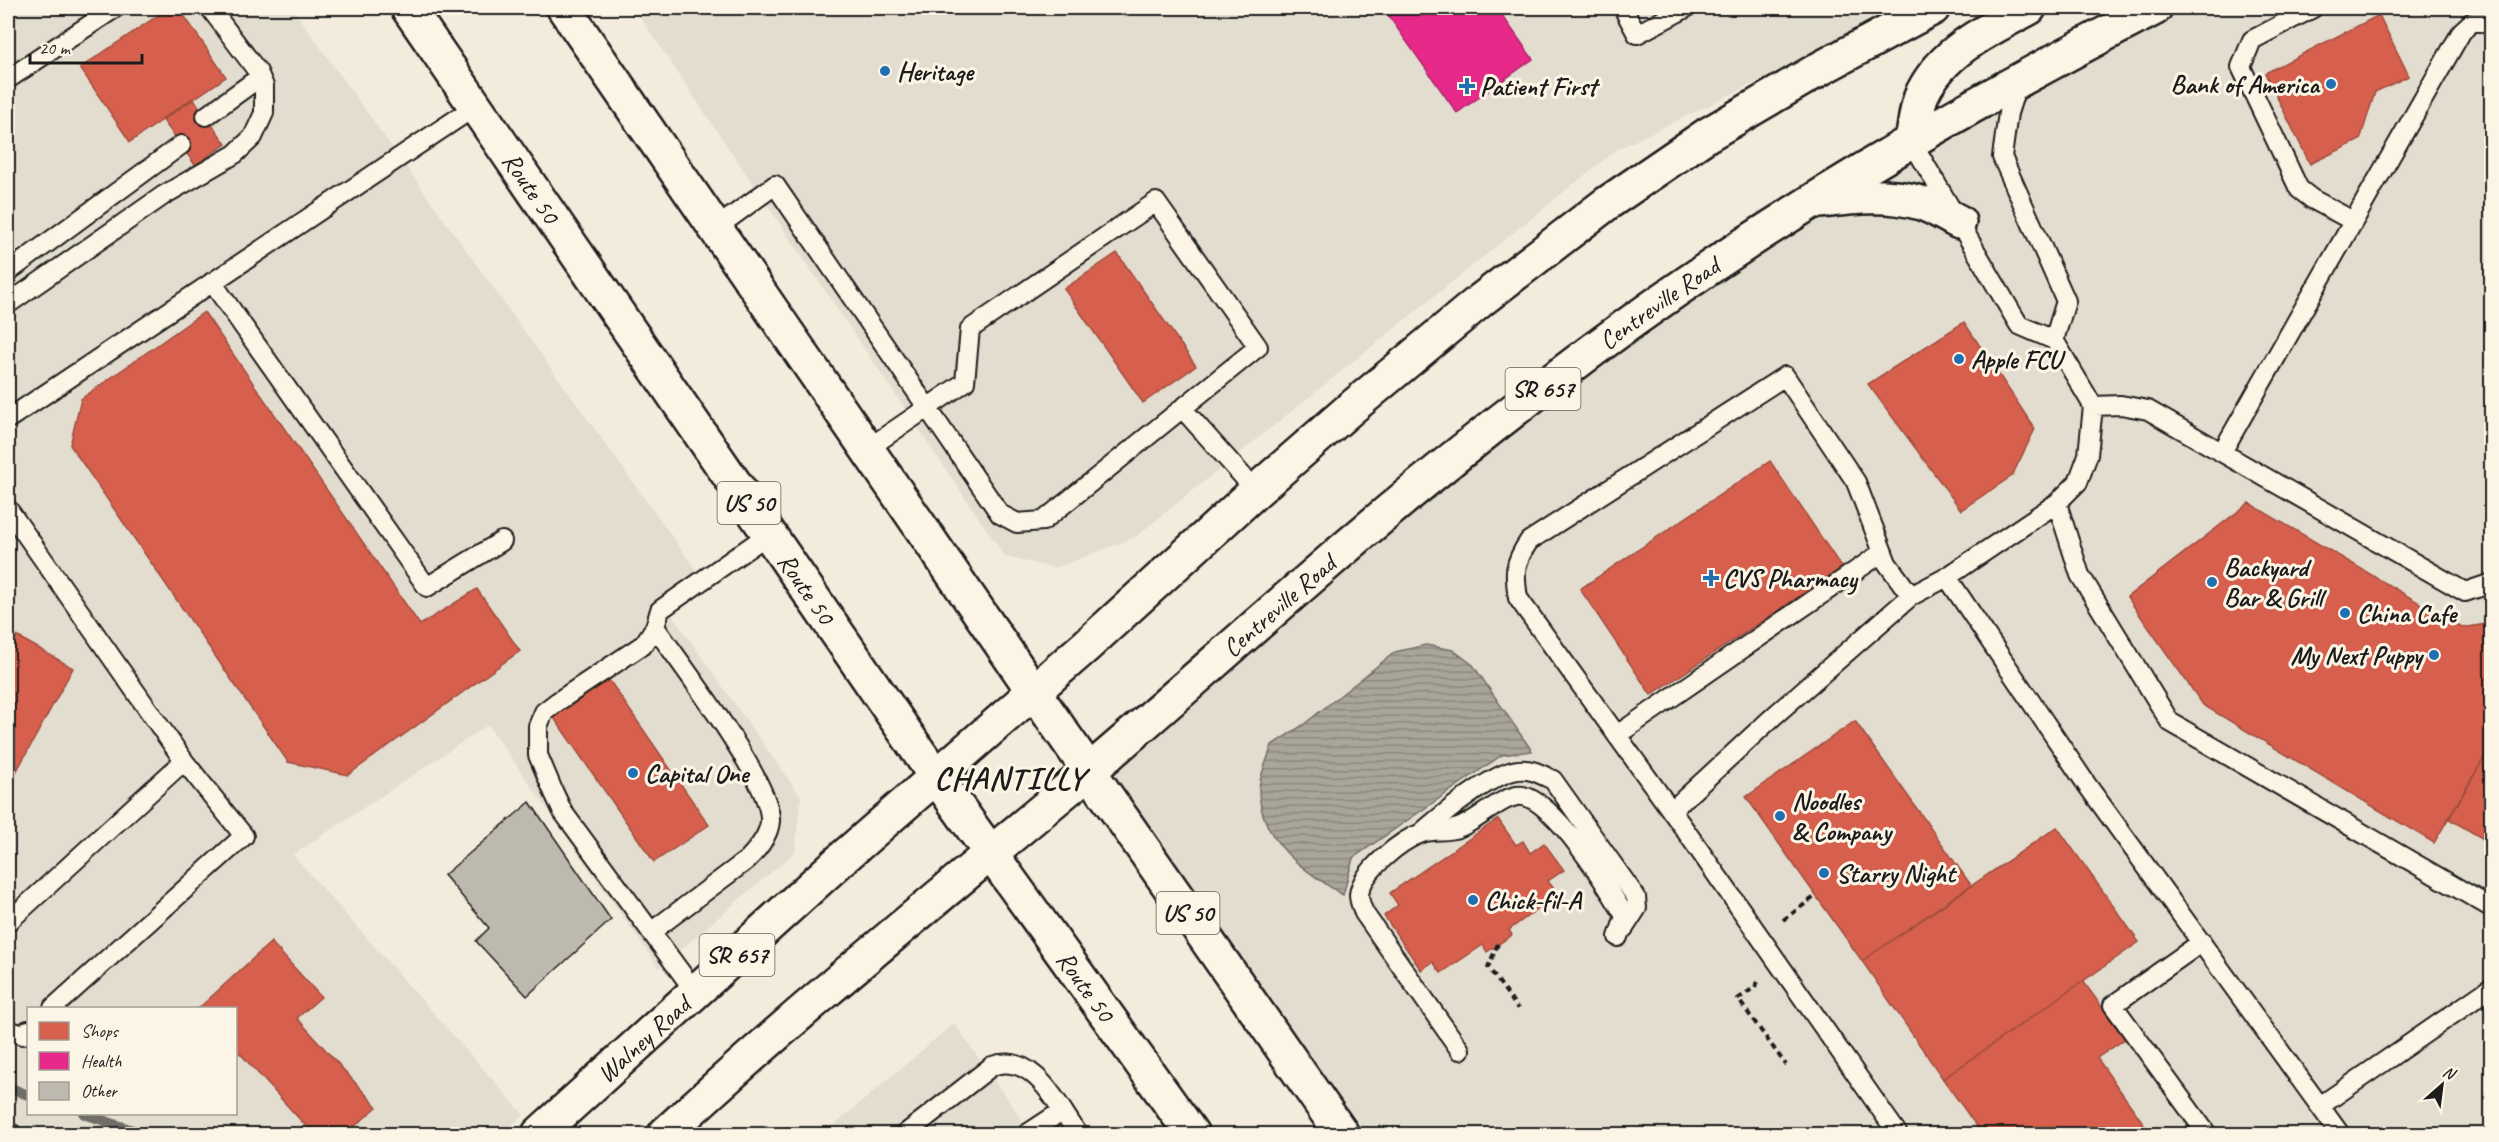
<svg xmlns="http://www.w3.org/2000/svg" width="2499" height="1142" font-family="Caveat,sans-serif">
<style>
.built{fill:#e3ddcf;fill-rule:evenodd}
.water{fill:url(#water-rules);stroke:#716e68;stroke-width:1.5}
.shops{fill:#d6604d;stroke:#9e4c3e;stroke-width:1.5}
.health{fill:#e7298a;stroke:#aa2569;stroke-width:1.5}
.lines{fill:none;stroke-linecap:round;stroke-linejoin:round}
.stream{stroke:#716e68;stroke-width:10}
.building{fill:#beb9ae;stroke:#1c1c1c;stroke-width:1.5}
.lane-casing{stroke:#1c1c1c;stroke-width:22}
.primary-casing{stroke:#1c1c1c;stroke-width:38}
.highway-casing{stroke:#1c1c1c;stroke-width:38}
.path{stroke:#1c1c1c;stroke-width:4;stroke-dasharray:6 4.5;stroke-linecap:butt}
.lane{stroke:#fcf5e5;stroke-width:18}
.primary{stroke:#fcf5e5;stroke-width:33}
.highway{stroke:#fcf5e5;stroke-width:33}
.poi-dot{fill:#1f6fb2;stroke:#fcf5e5;stroke-width:2}
.labels{text-anchor:middle;stroke-width:6;stroke-linejoin:round;paint-order:stroke}
.shield{fill:#fcf5e5;stroke:#5f5d58;stroke-width:1.5}
.shield-label{font-size:24px;font-weight:bold;fill:#1c1c1c}
.poi-label{font-size:26px;font-weight:bold;fill:#1c1c1c;stroke:#fcf5e5;text-anchor:start}
.street-label{font-size:26px;fill:#1c1c1c;stroke:#fcf5e5}
.district-label{font-size:32px;font-weight:bold;letter-spacing:1.5px;fill:#1c1c1c;stroke:#fcf5e5}
</style>
<defs>
<pattern id="water-rules" width="6" height="5" patternUnits="userSpaceOnUse" patternTransform="scale(1.5)"><rect width="6" height="5" fill="#aaa59b"/><path d="M0 2.5h6" fill="none" stroke="#8a867e"/></pattern>
</defs>
<rect width="100%" height="100%" fill="#f3ecdd"/>
<filter id="ink" filterUnits="userSpaceOnUse"><feTurbulence type="fractalNoise" baseFrequency=".0167" numOctaves="2"/><feDisplacementMap in="SourceGraphic" scale="12" xChannelSelector="R" yChannelSelector="G"/><feConvolveMatrix kernelMatrix="1 2 1 2 8 2 1 2 1" color-interpolation-filters="sRGB"/></filter>
<g filter="url(#ink)">
<path class="built" d="M26 8H292L704 581 667 608 801 797 795 852 659 968 488 725 293 855 524 1115 501 1134H8V20ZM28 1008H236V1114H28Z
M634 8H1909L1616 150 1134 538 1055 568 1005 557Z
M2167 8H2491V1134H1342L1090 770 1372 526 1912 142Z
M954 1023 1032 1134H824Z"/>
<path class="water" d="M1426 645 1453 650 1473 665 1532 751 1502 755 1353 858 1343 895C1304 871 1260 842 1259 790 1259 777 1268 758 1272 745L1303 725 1395 652Z"/>
<path class="shops" d="M169 8H179L226 77 130 142 80 68Z
M2379 15 2409 76 2375 92 2360 140 2310 164 2265 73Z
M193 98 226 144 195 165 162 119Z
M1117 253 1196 366 1143 403 1064 289Z
M204 312 420 625 477 589 520 651 348 775 288 762 70 445 81 399Z
M1964 322 2035 429 2012 476 1961 510 1868 384Z
M1770 461 1842 568 1651 695 1580 589Z
M2249 503 2462 628 2492 623V744L2434 843 2203 705 2127 597Z
M8 631 73 668 8 787Z
M607 677 709 825 654 862 552 715Z
M1855 721 1971 885 1862 961 1746 797Z
M2492 744V844L2449 819Z
M1498 819 1516 845 1523 841 1530 853 1544 843 1564 870 1548 881 1558 894 1509 930 1512 935 1487 952 1483 945 1441 973 1433 962 1421 970 1384 916 1398 905 1390 893Z
M2057 827 2139 942 1943 1079 1862 961Z
M271 942 321 997 297 1018 377 1107 346 1134H313L236 1049V1008H199Z
M2083 981 2125 1039 2097 1058 2151 1134H1982L1943 1079Z"/>
<path class="health" d="M1383 8H1497L1533 59 1457 113Z"/>
<g class="lines">
<path class="stream" d="M8 1087 28 1095
M84 1114 145 1134"/>
</g>
<path class="building" d="M530 802 611 920 527 996 476 941 489 928 444 875Z"/>
<g class="lines">
<defs>
<path id="lane" d="M1623 8 1637 34 1686 8
M2313 8 2252 40 2241 67 2299 189 2312 199 2353 221
M8 79 115 8
M2018 82 2008 113 2002 157 2066 301 2054 340
M206 116 260 77
M716 228 775 185 1000 514 1017 523 1043 521 1258 347 1156 202 970 329 965 382 867 449
M8 272 181 145
M212 282 427 587 502 541
M8 304 164 195 235 154 253 137 264 113V86L258 72 210 8
M2093 406 2121 405 2148 410 2465 592 2492 583
M1182 408 1256 491
M8 419 476 106
M2222 452 2462 31 2472 22H2483L2492 27
M2057 503 2080 575 2170 722 2492 908
M8 509 184 761 8 922
M1947 577 2087 785 2340 1134
M1911 596 1947 577 2057 503 2078 482 2088 455 2093 406 2054 340 2019 325 1912 142
M1617 735 1883 552
M1671 811 1775 715 1911 596 1887 563 1856 482 1785 376 1529 541C1514 563 1514 572 1518 598L1683 827 1898 1134
M1421 833C1442 815 1492 773 1518 770 1531 768 1542 775 1553 780L1636 897 1637 908 1624 928
M651 932 747 860C757 850 769 836 770 821 773 784 680 663 655 627
M2202 942 2113 1005 2207 1134
M696 993 563 812 554 793 538 755V726L544 712 557 702 644 644 655 627 660 610 770 533
M53 1008 244 836 184 761
M8 1030 23 1035 28 1030
M1460 1050 1364 913C1362 908 1359 901 1359 895 1361 872 1401 840 1422 833 1434 829 1447 832 1458 828 1477 822 1504 793 1523 796 1555 802 1608 887 1625 916L1618 937
M2320 1106 2492 987
M8 1133 12 1134
M905 1134 992 1066C1034 1051 1058 1106 1078 1134
M1027 1134 1062 1111"/>
<g id="primary">
<path d="M1912 142C1915 127 1916 106 1923 92 1944 50 1989 29 2029 8"/>
<path d="M1821 201C1855 197 1888 193 1921 203 1934 207 1947 216 1959 222"/>
<path id="s1" d="M539 1134 845 856 1086 646 1256 491 1350 409 1481 300 1606 204 1707 135 1823 67 1933 8"/>
<path id="s2" d="M665 1134C801 1008 945 892 1087 773 1161 710 1233 645 1307 581 1399 500 1495 423 1593 350 1769 219 1961 108 2155 8"/>
</g>
<g id="highway">
<path id="s3" d="M408 8 936 777 1192 1134"/>
<path d="M564 8 1034 692 1342 1134"/>
</g>
</defs>
<use href="#lane" class="lane-casing"/>
<use href="#primary" class="primary-casing"/>
<use href="#highway" class="highway-casing"/>
<path class="path" d="M1783 920 1816 896
M1498 944 1488 967 1518 1009
M1758 982 1755 987 1738 999 1786 1065"/>
<use href="#lane" class="lane"/>
<use href="#primary" class="primary"/>
<use href="#highway" class="highway"/>
</g>
</g>
<g class="poi-dot">
<circle cx="885" cy="71" r="6"/>
<circle cx="2331" cy="84" r="6"/>
<path d="M1464 77h6v6h6v6h-6v6h-6v-6h-6v-6h6z"/>
<circle cx="1959" cy="359" r="6"/>
<path d="M1708 569h6v6h6v6h-6v6h-6v-6h-6v-6h6z"/>
<circle cx="2212" cy="582" r="6"/>
<circle cx="2345" cy="613" r="6"/>
<circle cx="2434" cy="655" r="6"/>
<circle cx="633" cy="773" r="6"/>
<circle cx="1780" cy="816" r="6"/>
<circle cx="1824" cy="873" r="6"/>
<circle cx="1473" cy="900" r="6"/>
</g>
<g class="labels">
<g class="shield">
<rect x="1505.5" y="368" width="75" height="42" rx="4.5"/>
<rect x="717.5" y="482" width="63" height="42" rx="4.5"/>
<rect x="1156.5" y="892" width="63" height="42" rx="4.5"/>
<rect x="699.5" y="934" width="75" height="42" rx="4.5"/>
</g>
<g class="shield-label">
<text x="1543" y="397">SR 657</text>
<text x="749" y="511">US 50</text>
<text x="1188" y="921">US 50</text>
<text x="737" y="963">SR 657</text>
</g>
<g class="poi-label">
<text x="897" y="80">Heritage</text>
<text x="2319" y="93" text-anchor="end">Bank of America</text>
<text x="1480" y="95">Patient First</text>
<text x="1971" y="368">Apple FCU</text>
<text x="2224" y="576">Backyard<tspan x="2224" dy="30">Bar &amp; Grill</tspan></text>
<text x="1723" y="587">CVS Pharmacy</text>
<text x="2357" y="622">China Cafe</text>
<text x="2422" y="664" text-anchor="end">My Next Puppy</text>
<text x="645" y="782">Capital One</text>
<text x="1792" y="810">Noodles<tspan x="1792" dy="30">&amp; Company</tspan></text>
<text x="1836" y="882">Starry Night</text>
<text x="1485" y="909">Chick-fil-A</text>
</g>
<g class="street-label">
<text dy="9" stroke="none"><textPath href="#s3" startOffset="218">Route 50</textPath></text>
<text dy="9" stroke="none"><textPath href="#s2" startOffset="1296">Centreville Road</textPath></text>
<text dy="9" stroke="none"><textPath href="#s3" startOffset="704">Route 50</textPath></text>
<text dy="9" stroke="none"><textPath href="#s2" startOffset="810">Centreville Road</textPath></text>
<text dy="9" stroke="none"><textPath href="#s3" startOffset="1190">Route 50</textPath></text>
<text dy="9" stroke="none"><textPath href="#s1" startOffset="141">Walney Road</textPath></text>
</g>
<g class="district-label">
<text x="1010" y="789">CHANTILLY</text>
</g>
</g>
<rect width="2499" height="1142" fill="none" stroke="#fcf5e5" stroke-width="30"/>
<rect x="15" y="15" width="2469" height="1112" fill="none" stroke="#1c1c1c" stroke-width="2" filter="url(#ink)"/>
<rect x="27" y="1007" width="210" height="108" fill="#fcf5e5" stroke="#a29e95" stroke-width="1.5"/>
<rect x="39" y="1022" width="30" height="18" fill="#d6604d" stroke="#a29e95" stroke-width="1.5"/>
<text x="81" y="1037" font-size="18" fill="#1c1c1c">Shops</text>
<rect x="39" y="1052" width="30" height="18" fill="#e7298a" stroke="#a29e95" stroke-width="1.5"/>
<text x="81" y="1067" font-size="18" fill="#1c1c1c">Health</text>
<rect x="39" y="1082" width="30" height="18" fill="#beb9ae" stroke="#a29e95" stroke-width="1.5"/>
<text x="81" y="1097" font-size="18" fill="#1c1c1c">Other</text>
<g transform="translate(2442 1085) rotate(28)" stroke="#fcf5e5" stroke-width="4.5" paint-order="stroke">
<path d="M0-4.5L10 22L0 15L-10 22Z" fill="#1c1c1c"/>
<text y="-9" font-size="16" font-weight="bold" text-anchor="middle" fill="#1c1c1c">N</text>
</g>
<path d="M30 54v9h112v-9" fill="none" stroke="#1c1c1c" stroke-width="3"/>
<text x="39" y="54" font-size="18" fill="#1c1c1c" stroke="#fcf5e5" stroke-width="4.5" paint-order="stroke">20 m</text>
</svg>
